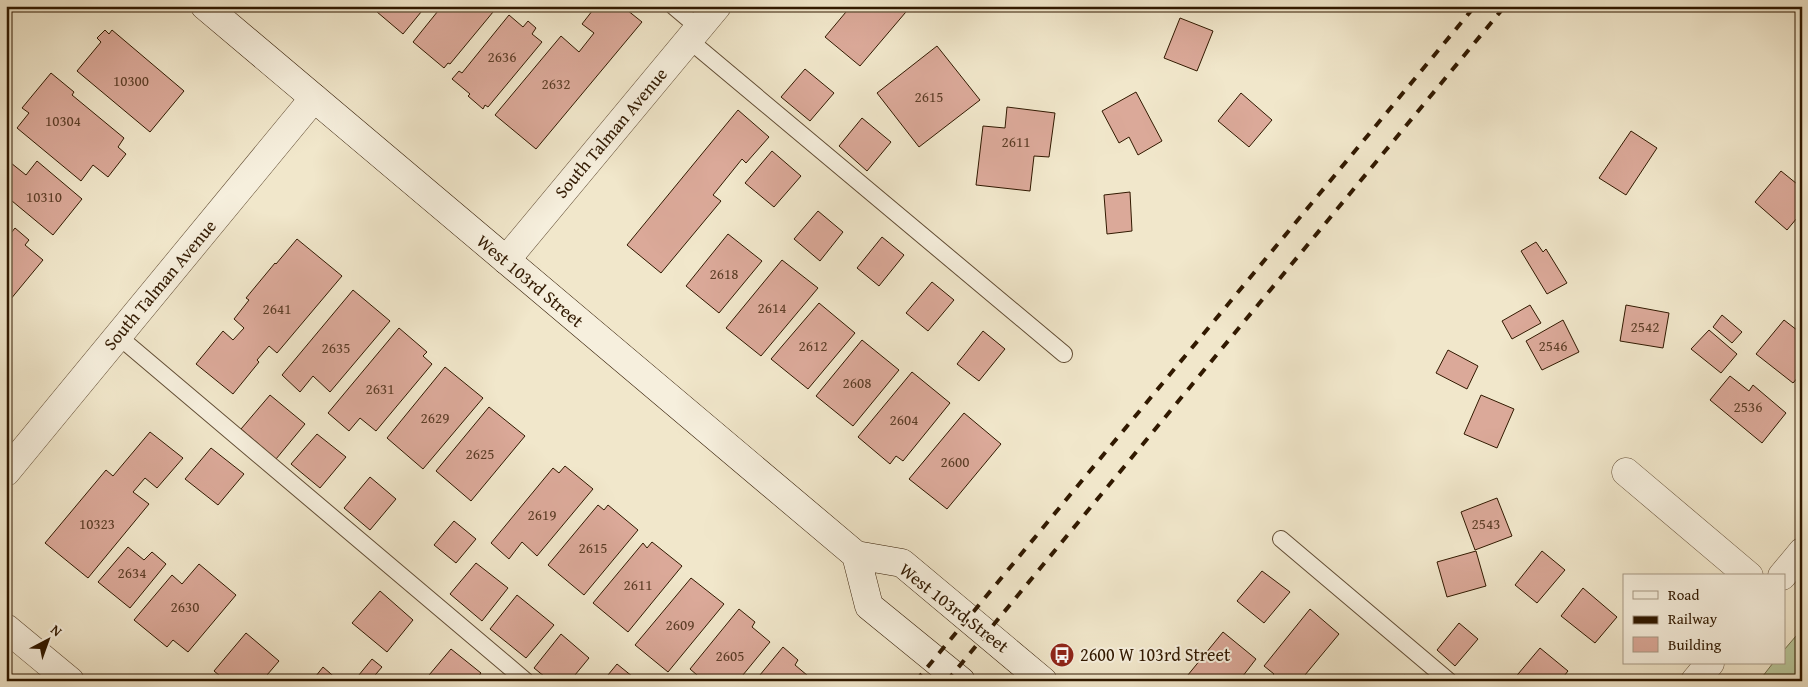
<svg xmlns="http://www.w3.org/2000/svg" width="1808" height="687" font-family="'Gentium Book Plus',serif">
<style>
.green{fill:#b8c699;stroke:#74704c}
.building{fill:#dba999;stroke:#311900}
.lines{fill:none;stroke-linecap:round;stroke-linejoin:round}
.service-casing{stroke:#614c33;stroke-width:18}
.minor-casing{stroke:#614c33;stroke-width:29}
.secondary-casing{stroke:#311900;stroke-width:29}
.service{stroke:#f6efdd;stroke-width:16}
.minor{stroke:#f6efdd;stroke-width:28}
.secondary{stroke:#f6efdd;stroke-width:28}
.rail{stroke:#311900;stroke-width:4;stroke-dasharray:9 9;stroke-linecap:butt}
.labels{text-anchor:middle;stroke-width:4;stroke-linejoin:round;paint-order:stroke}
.number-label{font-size:15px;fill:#5c3d26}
.street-label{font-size:18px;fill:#311900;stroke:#f6efdd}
.poi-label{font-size:18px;fill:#311900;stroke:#f6efdd;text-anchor:start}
</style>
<rect width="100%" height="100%" fill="#f1e7cb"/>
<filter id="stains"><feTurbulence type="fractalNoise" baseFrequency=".004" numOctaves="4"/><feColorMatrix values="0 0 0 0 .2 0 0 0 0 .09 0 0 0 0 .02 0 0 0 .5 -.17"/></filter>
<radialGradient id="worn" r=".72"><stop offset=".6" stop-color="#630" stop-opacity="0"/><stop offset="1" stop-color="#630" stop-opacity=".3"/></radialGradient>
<path class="green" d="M1802 629V681H1759L1773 663H1784V650Z"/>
<path class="building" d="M370 6H426L403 34Z
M442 6H498L450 64 448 63 444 68 413 42Z
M596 6H622L642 22 536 149 495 115 561 36 579 52 594 33 582 24Z
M851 6H911L860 66 825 37Z
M509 15 523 27 528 21 536 28 532 34 542 42 488 107 485 105 483 109 468 96 470 94 452 79 459 71 462 73Z
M1180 18 1213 31 1197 71 1164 58Z
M105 30 109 34 112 30 184 91 150 132 77 71 101 42 97 38Z
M937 46 980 100 919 147 877 93Z
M805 69 834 93 810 121 781 97Z
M51 73 74 92 72 95 124 138 118 147 126 154 108 177 93 165 81 181 17 128 29 113 22 108Z
M1136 92 1162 141 1138 155 1129 137 1119 143 1102 111Z
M1241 93 1272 120 1249 147 1218 121Z
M1007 107 1055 113 1049 157 1034 156 1030 191 976 185 983 126 1005 128Z
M738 110 769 137 746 163 742 159 713 195 721 201 661 273 627 245Z
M862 118 891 142 867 171 839 146Z
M1631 131 1657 148 1626 195 1599 178Z
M772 151 801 176 774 207 745 183Z
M37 161 82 199 53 235 6 196V169L11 163 26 175Z
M1781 171 1802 188V212L1787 230 1755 202Z
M1130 192 1132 231 1107 234 1104 195Z
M818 211 843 232 820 261 794 239Z
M15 228 29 240 25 245 43 260 10 300 6 297V229L11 233Z
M728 234 762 261 719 313 686 286Z
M882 237 904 255 879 286 857 268Z
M297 239 342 276 277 353 269 346 257 360 259 362 233 394 196 364 223 331 233 340 244 328 234 319 249 300 246 298 275 263 276 264Z
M1536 242 1543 252 1546 249 1567 283 1547 294 1521 251Z
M782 260 818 288 761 356 726 328Z
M932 282 954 300 928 331 906 313Z
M353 290 390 321 330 392 313 376 300 392 282 375Z
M819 303 855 333 808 389 771 359Z
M1530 305 1541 323 1512 339 1502 321Z
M1626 305 1669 313 1663 348 1620 341Z
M1722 315 1742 332 1732 343 1713 327Z
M1563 320 1579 352 1542 370 1526 341Z
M1784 320 1802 334V377L1800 375 1793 383 1756 354Z
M399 328 427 352 423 356 432 364 376 431 360 418 349 431 328 413Z
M1709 330 1737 354 1721 373 1691 349Z
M983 331 1005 349 979 381 957 364Z
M862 340 899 370 853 426 816 396Z
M1448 350 1478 366 1467 389 1436 373Z
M445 367 483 398 423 469 387 438Z
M912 372 950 403 903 461 896 456 890 464 858 437Z
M1730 376 1749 391 1753 385 1786 413 1762 443 1710 400Z
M270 395 305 424 276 459 241 429Z
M1481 395 1514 409 1497 448 1464 434Z
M489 407 525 436 471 501 436 471Z
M964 413 1001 444 947 509 909 479Z
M150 432 183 458 157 488 145 478 133 492 149 504 88 578 45 543 106 470 113 476Z
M317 434 346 457 320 488 291 464Z
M211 448 244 474 218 505 185 479Z
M565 466 593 489 537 556 522 542 509 559 491 543 553 468 559 473Z
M370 477 396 499 370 530 344 508Z
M1497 498 1512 536 1475 550 1461 512Z
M598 505 604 510 608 505 638 530 584 595 548 565Z
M454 521 476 539 456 563 434 545Z
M652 542 682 566 628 632 593 603 643 543 647 548Z
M128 547 144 560 152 552 166 564 130 608 98 582Z
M1476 551 1486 586 1447 597 1437 562Z
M1542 551 1565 570 1537 603 1515 585Z
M476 563 508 588 482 621 450 594Z
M199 564 236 595 188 652 173 640 167 647 134 620 172 575 182 584Z
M1262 571 1290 592 1264 623 1237 601Z
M691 578 724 604 668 672 635 645Z
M1583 588 1617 617 1595 643 1561 616Z
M380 591 413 620 387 652 352 623Z
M517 595 554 625 526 658 490 629Z
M739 609 755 622 752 627 770 642 738 681H704L690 669Z
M1310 609 1339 634 1300 681H1268L1274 674 1264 666Z
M1459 623 1478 639 1455 666 1437 650Z
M1223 632 1256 659 1239 681H1183Z
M246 633 279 661 267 675 273 681H226L214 671Z
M561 634 589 658 570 681H550L534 668Z
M783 647 798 660 795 665 814 681H755Z
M1540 648 1568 671 1560 681H1505L1508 676 1513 680Z
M451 649 481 673 475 681H424Z
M372 659 382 667 370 681H354Z
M617 664 638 681H603Z
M323 667 339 681H312Z
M1404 675 1411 681H1398Z"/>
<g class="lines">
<defs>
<path id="service" d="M673 6 699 28
M689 40 1064 354
M118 336 526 681
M1281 539 1449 681"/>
<path id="minor" d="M506 260 717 6
M6 472 314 98
M1626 472 1749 576
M1782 576 1802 552
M6 628 70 681
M1695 681 1710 663"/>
<path id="secondary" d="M205 6 856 555 902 563 1043 681
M856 555 869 606 961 681"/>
</defs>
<use href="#service" class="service-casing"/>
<use href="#minor" class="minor-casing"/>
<use href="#secondary" class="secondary-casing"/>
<use href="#service" class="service"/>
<use href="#minor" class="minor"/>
<use href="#secondary" class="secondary"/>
<path class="rail" d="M916 681 1475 6
M947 681 1505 6"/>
</g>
<defs>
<symbol id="bus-disc" viewBox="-11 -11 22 22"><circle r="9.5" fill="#8f2418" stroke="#f6efdd"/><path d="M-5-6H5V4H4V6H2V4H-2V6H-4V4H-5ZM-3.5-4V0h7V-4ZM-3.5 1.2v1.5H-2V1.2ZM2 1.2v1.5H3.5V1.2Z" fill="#fff"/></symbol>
</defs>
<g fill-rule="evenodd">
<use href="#bus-disc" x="1048" y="641" width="28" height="28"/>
</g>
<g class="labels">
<g class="number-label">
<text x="502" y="62">2636</text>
<text x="131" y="86">10300</text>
<text x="556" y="89">2632</text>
<text x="929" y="102">2615</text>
<text x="63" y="126">10304</text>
<text x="1016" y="147">2611</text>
<text x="44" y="202">10310</text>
<text x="724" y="279">2618</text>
<text x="772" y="313">2614</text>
<text x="277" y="314">2641</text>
<text x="1645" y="332">2542</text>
<text x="813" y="351">2612</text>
<text x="1553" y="351">2546</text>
<text x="336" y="353">2635</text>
<text x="857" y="388">2608</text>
<text x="380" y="394">2631</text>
<text x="1748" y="412">2536</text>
<text x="435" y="423">2629</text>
<text x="904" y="425">2604</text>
<text x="480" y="459">2625</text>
<text x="955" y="467">2600</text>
<text x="542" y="520">2619</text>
<text x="97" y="529">10323</text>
<text x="1486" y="529">2543</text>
<text x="593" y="553">2615</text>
<text x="132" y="578">2634</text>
<text x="638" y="590">2611</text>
<text x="185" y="612">2630</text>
<text x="680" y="630">2609</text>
<text x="730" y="661">2605</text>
</g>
<g class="street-label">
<text transform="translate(611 133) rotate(-50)" y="6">South Talman Avenue</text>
<text transform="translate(530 281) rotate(40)" y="6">West 103rd Street</text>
<text transform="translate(160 285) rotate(-50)" y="6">South Talman Avenue</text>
<text transform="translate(954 608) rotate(38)" y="6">West 103rd Street</text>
</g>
<g class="poi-label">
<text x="1080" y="661">2600 W 103rd Street</text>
</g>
</g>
<rect width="1808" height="687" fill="none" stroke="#f1e7cb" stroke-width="25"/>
<rect x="8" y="8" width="1793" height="672" fill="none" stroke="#311900" stroke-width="2.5"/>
<rect x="12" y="12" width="1783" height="662" fill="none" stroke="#311900"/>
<rect x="1623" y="574" width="162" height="90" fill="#f6efdd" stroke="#a79985"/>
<rect x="1633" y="591" width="25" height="8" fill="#f6efdd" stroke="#a79985"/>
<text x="1668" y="600" font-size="15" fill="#311900">Road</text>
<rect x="1633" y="616" width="25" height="8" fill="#311900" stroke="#a79985"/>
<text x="1668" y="624" font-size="15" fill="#311900">Railway</text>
<rect x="1633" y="637" width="25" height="15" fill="#dba999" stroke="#a79985"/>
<text x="1668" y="650" font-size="15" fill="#311900">Building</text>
<g transform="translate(48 640) rotate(41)" stroke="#f6efdd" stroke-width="4" paint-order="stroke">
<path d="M0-4L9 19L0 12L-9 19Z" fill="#311900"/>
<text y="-8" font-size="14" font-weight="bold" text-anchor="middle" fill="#311900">N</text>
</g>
<rect width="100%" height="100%" filter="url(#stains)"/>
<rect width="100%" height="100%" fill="url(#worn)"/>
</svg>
